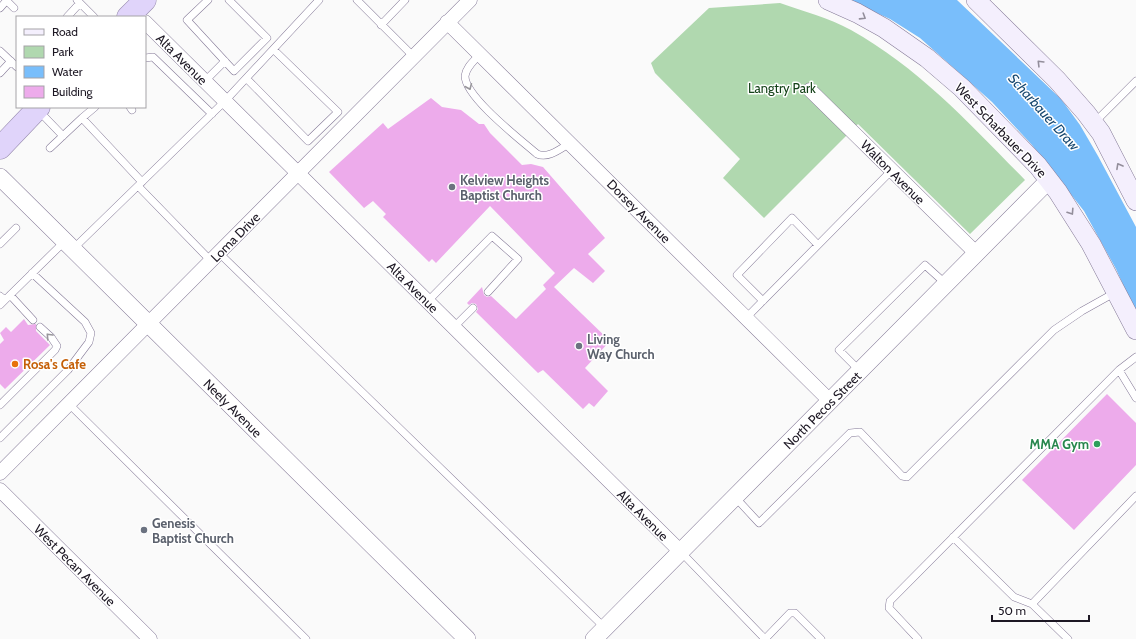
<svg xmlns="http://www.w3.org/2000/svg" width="1136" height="639" font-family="Cabin,sans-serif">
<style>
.green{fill:#b0d8af}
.water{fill:#79befb}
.building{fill:#edabeb}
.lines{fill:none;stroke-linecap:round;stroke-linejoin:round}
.service-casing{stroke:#847997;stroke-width:8}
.minor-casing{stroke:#847997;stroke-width:15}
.tertiary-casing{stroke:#847997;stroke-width:18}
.secondary-casing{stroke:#847997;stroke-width:20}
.trunk-casing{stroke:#978bae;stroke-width:23}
.service{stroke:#fff;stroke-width:7}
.minor{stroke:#fff;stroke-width:14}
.tertiary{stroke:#fff;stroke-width:17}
.secondary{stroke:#f4effd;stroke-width:19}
.trunk{stroke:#e0d4fa;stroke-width:22}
.oneway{stroke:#938e9b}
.oneway2{stroke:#99979c}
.worship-dot{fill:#6b7280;stroke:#fff;stroke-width:1.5}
.food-dot{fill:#e8710a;stroke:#fff;stroke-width:1.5}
.leisure-dot{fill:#2e9e5b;stroke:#fff;stroke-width:1.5}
.labels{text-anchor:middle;stroke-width:3;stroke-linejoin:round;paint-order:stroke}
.street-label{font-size:13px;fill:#1d1824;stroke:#fff}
.park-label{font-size:13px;fill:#134117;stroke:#fff}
.worship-label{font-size:13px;font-weight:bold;fill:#5b616d;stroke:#fff;text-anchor:start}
.food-label{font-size:13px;font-weight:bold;fill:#c56008;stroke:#fff;text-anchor:start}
.leisure-label{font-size:13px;font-weight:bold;fill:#27864d;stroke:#fff;text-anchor:end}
.water-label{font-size:14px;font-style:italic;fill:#174870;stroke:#fff}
</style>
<rect width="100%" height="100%" fill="#fafafa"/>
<path class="green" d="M780 3C803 11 829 18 851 30 919 68 971 125 1025 180L970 234 858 124 764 218 723 178 740 159 655 73 651 63 709 8Z"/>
<path class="water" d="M848 0H957L1061 99 1080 125 1098 156 1136 227V313L1116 269 1084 211 1032 145 992 102 920 38 890 19Z"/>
<path class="building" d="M431 98 442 107 461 110 479 124H484L490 133 522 165 531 164 543 167 605 238 588 254 605 271 593 283 574 268 554 287 610 341 585 368 608 391 594 407 589 403 583 409 543 370 538 373 476 312 478 309 476 304 472 303 469 305 467 303 482 287 484 295 487 297 491 296 516 319 546 289 543 285 555 273 490 206 436 263 432 259 429 262 383 217 386 214 373 201 364 208 329 172 383 123 388 129Z
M24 319 28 325 36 324V331L50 345 5 389 0 384V344L4 340 0 333 6 327 11 332Z
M1107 394 1136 423V465L1074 530 1022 480Z"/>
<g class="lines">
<defs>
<path id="service" d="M77 0 94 17
M208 0 187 20 234 71 267 38 229 0
M357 0 413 56
M7 1 14 8
M0 8 7 0
M67 17 80 3
M381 25 405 0
M0 51 17 67
M480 54C474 61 466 67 465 76 465 97 521 140 537 154 548 159 560 149 570 143
M145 58 153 57 212 114
M0 73 11 61
M247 79 308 141 338 112 274 50
M205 81 225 61
M95 107 82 118 142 182
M130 107 132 110
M38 110 63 136
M1095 122 1136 81
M50 148 82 118
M138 186 211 261
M0 244 16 228
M73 249 225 101 319 0
M219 253 605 628
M10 295 33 320
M0 296 5 300 0 305
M5 300 65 241
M428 301 492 236 518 259 488 292
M763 301 737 275 792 218 818 245
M746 318 892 170
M454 327 473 308
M1119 370 1136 357
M860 371 839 350 925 265 946 284
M69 404 306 639
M0 405 55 350 57 346 51 337 40 327
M0 438 68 370 89 342 91 333 85 322 32 273
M735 497 759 523 850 433 860 432 902 476 907 477 1054 330 1082 311 1116 292
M953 537 1014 597 1032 604
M681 552 765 639
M766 638 790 613H795L821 639
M918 639 889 608 890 601 1119 370 1136 398
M1068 639 1032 604 1136 496"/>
<path id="minor" d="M145 22 681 552
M447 22 830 401
M810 90 976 253
M0 473 470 0
M0 490 150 639"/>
<path id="tertiary" d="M0 177 467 639
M594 639 1049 180"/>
<path id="secondary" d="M828 0 857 13 884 28 927 58 962 88 1038 166 1058 192 1091 244 1136 330
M976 0 1057 80 1086 113 1101 133 1136 201"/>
<path id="trunk" d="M128 17 145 0
M0 148 39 107"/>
</defs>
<use href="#service" class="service-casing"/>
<use href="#minor" class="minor-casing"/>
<use href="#tertiary" class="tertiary-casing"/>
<use href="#secondary" class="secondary-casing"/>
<use href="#trunk" class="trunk-casing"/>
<use href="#service" class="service"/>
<use href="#minor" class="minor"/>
<use href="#tertiary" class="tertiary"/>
<use href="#secondary" class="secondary"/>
<use href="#trunk" class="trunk"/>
</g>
<defs><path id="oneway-chevron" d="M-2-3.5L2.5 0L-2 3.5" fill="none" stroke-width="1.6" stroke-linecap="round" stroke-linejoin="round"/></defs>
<g class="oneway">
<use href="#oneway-chevron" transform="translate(863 17) rotate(32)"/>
<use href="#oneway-chevron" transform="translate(1040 63) rotate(-135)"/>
<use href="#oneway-chevron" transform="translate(1119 166) rotate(-119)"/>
<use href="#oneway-chevron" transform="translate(1071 212) rotate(57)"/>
</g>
<g class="oneway2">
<use href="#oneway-chevron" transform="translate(469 87) rotate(67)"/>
<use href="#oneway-chevron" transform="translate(49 336) rotate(-133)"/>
</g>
<g class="worship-dot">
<circle cx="452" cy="187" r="4"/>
<circle cx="579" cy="346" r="4"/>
<circle cx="144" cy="530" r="4"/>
</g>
<circle class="food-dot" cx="15" cy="364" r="4"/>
<circle class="leisure-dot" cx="1097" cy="444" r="4"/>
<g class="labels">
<g class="street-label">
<text transform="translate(182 59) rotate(45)" y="5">Alta Avenue</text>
<text transform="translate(1001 130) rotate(46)" y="5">West Scharbauer Drive</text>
<text transform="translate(893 172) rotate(45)" y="5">Walton Avenue</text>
<text transform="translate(639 211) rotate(45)" y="5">Dorsey Avenue</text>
<text transform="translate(235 237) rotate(-45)" y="5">Loma Drive</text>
<text transform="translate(413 287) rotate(45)" y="5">Alta Avenue</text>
<text transform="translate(233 408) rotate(45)" y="5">Neely Avenue</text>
<text transform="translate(822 410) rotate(-45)" y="5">North Pecos Street</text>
<text transform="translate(643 515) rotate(45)" y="5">Alta Avenue</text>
<text transform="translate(75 565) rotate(45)" y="5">West Pecan Avenue</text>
</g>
<g class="park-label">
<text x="782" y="93">Langtry Park</text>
</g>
<g class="worship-label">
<text x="460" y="185">Kelview Heights<tspan x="460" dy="15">Baptist Church</tspan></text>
<text x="587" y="344">Living<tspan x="587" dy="15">Way Church</tspan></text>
<text x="152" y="528">Genesis<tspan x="152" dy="15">Baptist Church</tspan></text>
</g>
<g class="food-label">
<text x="23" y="369">Rosa's Cafe</text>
</g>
<g class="leisure-label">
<text x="1089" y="449">MMA Gym</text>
</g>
<g class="water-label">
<text transform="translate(1044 112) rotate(48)" y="5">Scharbauer Draw</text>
</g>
</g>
<rect x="16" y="16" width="130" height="92" fill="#ffffff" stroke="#a5a3a7"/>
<rect x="24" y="29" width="20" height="6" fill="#f4effd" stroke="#a5a3a7"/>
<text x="52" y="36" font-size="12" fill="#1d1824">Road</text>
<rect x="24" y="46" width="20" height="12" fill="#b0d8af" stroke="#a5a3a7"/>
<text x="52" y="56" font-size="12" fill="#1d1824">Park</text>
<rect x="24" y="66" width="20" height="12" fill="#79befb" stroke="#a5a3a7"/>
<text x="52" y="76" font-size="12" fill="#1d1824">Water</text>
<rect x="24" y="86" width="20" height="12" fill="#edabeb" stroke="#a5a3a7"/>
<text x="52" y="96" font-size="12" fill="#1d1824">Building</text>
<path d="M992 615v6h97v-6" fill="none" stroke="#1d1824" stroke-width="2"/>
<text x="998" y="615" font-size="12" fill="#1d1824" stroke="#ffffff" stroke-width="3" paint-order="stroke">50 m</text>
</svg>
